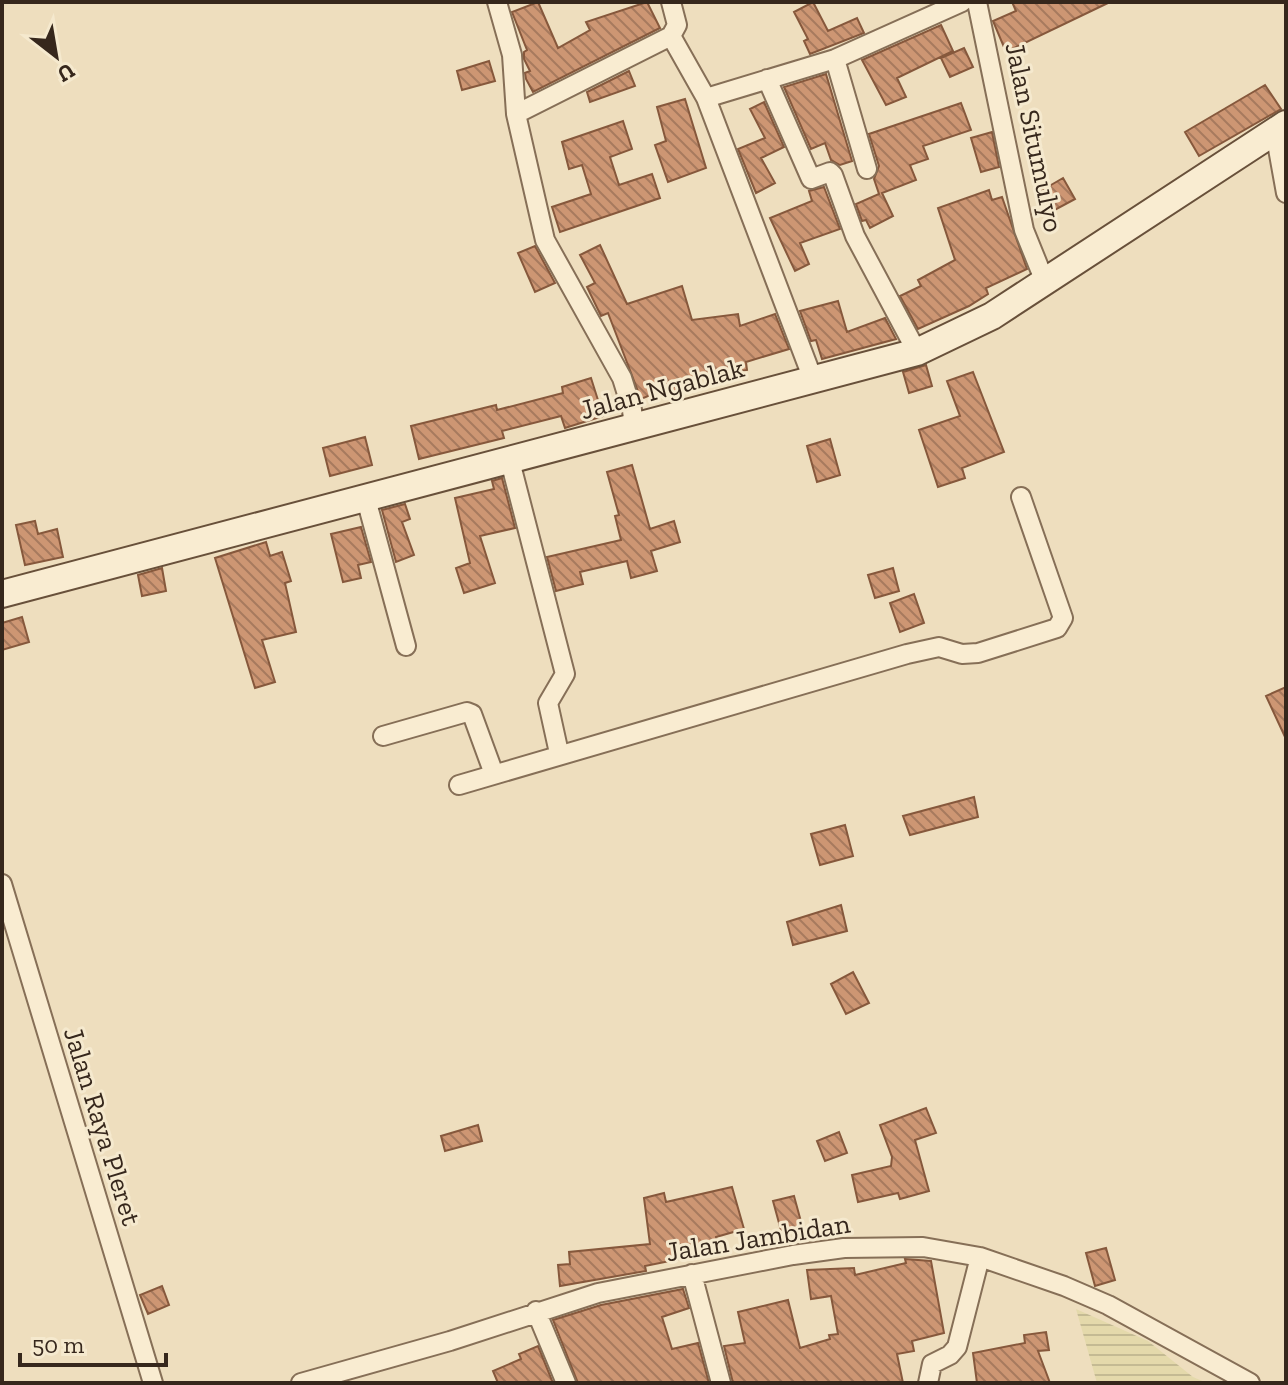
<svg xmlns="http://www.w3.org/2000/svg" width="1288" height="1385" font-family="'Zilla Slab',serif">
<style>
.farmland{fill:url(#farmland-rules)}
.building{fill:url(#building-back-hatch);stroke:#86583c;stroke-width:2}
.lines{fill:none;stroke-linecap:round;stroke-linejoin:round}
.street-casing{stroke:#866f57;stroke-width:22}
.secondary-casing{stroke:#68503a;stroke-width:30}
.street{stroke:#f9ecd1;stroke-width:18}
.secondary{stroke:#f9ecd1;stroke-width:26}
.labels{text-anchor:middle;stroke-width:6;stroke-linejoin:round;paint-order:stroke}
.street-label{font-size:28px;fill:#36271c;stroke:#f5e9ce}
</style>
<defs>
<pattern id="farmland-rules" width="6" height="5" patternUnits="userSpaceOnUse" patternTransform="scale(2)"><rect width="6" height="5" fill="#e4d9ab"/><path d="M0 2.5h6" fill="none" stroke="#c4ba93"/></pattern>
<pattern id="building-back-hatch" width="6" height="6" patternUnits="userSpaceOnUse" patternTransform="scale(2)"><rect width="6" height="6" fill="#cd9673"/><path d="M-1 5l2 2M0 0l6 6M5-1l2 2" fill="none" stroke="#a77a5e"/></pattern>
</defs>
<rect width="100%" height="100%" fill="#eedebe"/>
<path class="farmland" d="M1076 1309 1148 1341 1193 1377 1207 1383H1097Z"/>
<path class="building" d="M538 2 558 48 590 30 586 22 647 2 660 28 533 92 526 79 525 73 530 71 524 59V52L527 50 512 12Z
M813 2 828 31 857 18 864 33 810 54 804 41 808 39 794 12Z
M1012 2H1110L1006 52 993 21 1016 11Z
M941 25 953 51 897 78 906 97 886 105 862 60Z
M964 48 973 67 950 77 941 58Z
M489 61 495 81 462 90 457 71Z
M629 71 635 86 590 102 587 92Z
M826 74 852 161 840 165 831 160 825 143 811 149 784 87Z
M1265 85 1281 109 1199 156 1185 132Z
M685 99 706 168 668 182 655 145 666 141 657 107Z
M764 102 784 147 761 158 775 183 756 193 738 149 765 138 750 109Z
M961 103 971 130 923 146 928 159 910 165 916 180 882 193 893 216 870 228 866 220 862 221 856 204 879 194 874 179 879 166 869 134Z
M623 121 632 149 610 157 619 185 652 174 660 198 560 232 552 207 591 194 582 165 569 169 562 142Z
M992 132 999 167 981 172 971 138Z
M1063 178 1075 199 1051 212 1039 192Z
M824 187 840 229 800 243 809 264 795 271 770 218 812 201 809 191Z
M989 190 992 200 1002 197 1027 269 986 288 988 294 969 306 918 329 900 296 921 286 918 280 955 260 938 208Z
M600 245 627 304 682 286 692 320 738 314 740 326 775 314 789 349 746 362 747 370 727 373 726 370 685 384 687 389 668 396 665 389 641 399 608 313 601 316 587 287 595 283 580 255Z
M535 246 555 283 535 292 518 253Z
M838 301 847 332 885 318 896 339 822 359 816 340 811 341 800 311Z
M926 365 932 386 909 393 903 372Z
M973 372 1004 452 962 468 965 478 938 487 919 430 960 416 947 381Z
M591 378 603 416 565 428 561 416 502 431 504 438 419 459 411 426 496 405 497 410 563 393 562 387Z
M365 437 372 465 330 476 323 448Z
M830 439 840 475 817 482 807 446Z
M632 465 650 529 674 521 680 542 651 551 657 571 631 578 627 561 580 572 583 584 556 591 547 557 621 540 615 516 619 515 607 472Z
M502 478 515 528 480 536 495 583 464 593 456 568 470 563 455 498 494 489 492 481Z
M405 504 410 519 402 522 414 555 396 562 382 510Z
M35 521 38 534 57 529 63 557 25 565 16 525Z
M361 527 371 562 358 565 361 578 343 582 331 534Z
M266 542 270 556 282 552 291 581 285 583 296 632 262 640 275 682 255 688 215 558Z
M162 568 166 591 142 596 138 575Z
M893 568 899 591 875 598 868 575Z
M914 594 924 623 900 632 890 603Z
M22 617 29 642 2 650V623Z
M1286 687V739L1266 696Z
M974 797 978 817 910 835 903 816Z
M845 825 853 856 820 865 811 834Z
M841 905 847 931 793 945 787 922Z
M853 972 869 1003 846 1014 831 984Z
M926 1108 936 1133 915 1140 929 1191 900 1199 898 1193 858 1202 852 1175 891 1166 892 1157 880 1125Z
M478 1125 482 1141 445 1151 441 1136Z
M839 1132 847 1153 825 1161 817 1141Z
M732 1187 744 1229 716 1237 719 1251 645 1266 646 1271 560 1286 558 1265 570 1264 569 1252 650 1244 644 1198 664 1193 666 1202Z
M794 1196 803 1229 782 1234 773 1201Z
M1106 1248 1115 1280 1095 1286 1086 1253Z
M905 1259 931 1261 944 1333 912 1341 914 1351 897 1354 903 1383H733L724 1346 745 1343 738 1312 788 1300 800 1348 830 1339 829 1335 838 1334 831 1296 811 1299 807 1270 854 1268 855 1275 906 1263Z
M162 1286 169 1305 148 1314 140 1295Z
M683 1289 689 1308 662 1317 672 1349 698 1343 709 1383H578L553 1320 601 1305Z
M1046 1332 1049 1350 1038 1351 1050 1383H977L973 1353 1025 1343 1024 1335Z
M538 1346 553 1383H498L493 1371 521 1359 519 1354Z"/>
<g class="lines">
<defs>
<path id="street" d="M497 2 512 55 516 114 545 240 622 378 632 410 634 428
M977 2 1024 230 1045 282
M671 36 706 98 814 382
M835 59 867 169
M767 79 811 179 830 172 833 175 855 236 917 352
M706 98 835 59 962 2
M516 114 671 36 677 25 671 2
M1275 132 1286 193
M510 461 565 674 548 703 559 753
M366 499 406 646
M383 736 467 712 472 714 494 774
M459 785 907 654 939 647 962 654 978 653 1057 628 1063 618 1021 497
M2 884 153 1383
M692 1274 721 1383
M536 1311 566 1383
M301 1383 450 1341 598 1293 793 1255 844 1248 923 1247 980 1257 1064 1286 1108 1305 1250 1383
M928 1383 932 1364 950 1355 957 1347 980 1257"/>
<path id="secondary" d="M2 594 917 352 992 316 1286 124"/>
</defs>
<use href="#street" class="street-casing"/>
<use href="#secondary" class="secondary-casing"/>
<use href="#street" class="street"/>
<use href="#secondary" class="secondary"/>
</g>
<g class="labels">
<g class="street-label">
<text transform="translate(1035 137) rotate(78)" y="10">Jalan Situmulyo</text>
<text transform="translate(662 388) rotate(-15)" y="10">Jalan Ngablak</text>
<text transform="translate(103 1126) rotate(73)" y="10">Jalan Raya Pleret</text>
<text transform="translate(758 1237) rotate(-9)" y="10">Jalan Jambidan</text>
</g>
</g>
<rect width="1288" height="1385" fill="none" stroke="#36271c" stroke-width="8"/>
<g transform="translate(56 56) rotate(149)" stroke="#f5e9ce" stroke-width="6" paint-order="stroke">
<path d="M0-6L14 30L0 20L-14 30Z" fill="#36271c"/>
<text y="-12" font-size="22" font-weight="bold" text-anchor="middle" fill="#36271c">U</text>
</g>
<path d="M20 1353v12h146v-12" fill="none" stroke="#36271c" stroke-width="4"/>
<text x="32" y="1353" font-size="24" fill="#36271c" stroke="#f5e9ce" stroke-width="6" paint-order="stroke">50 m</text>
</svg>
